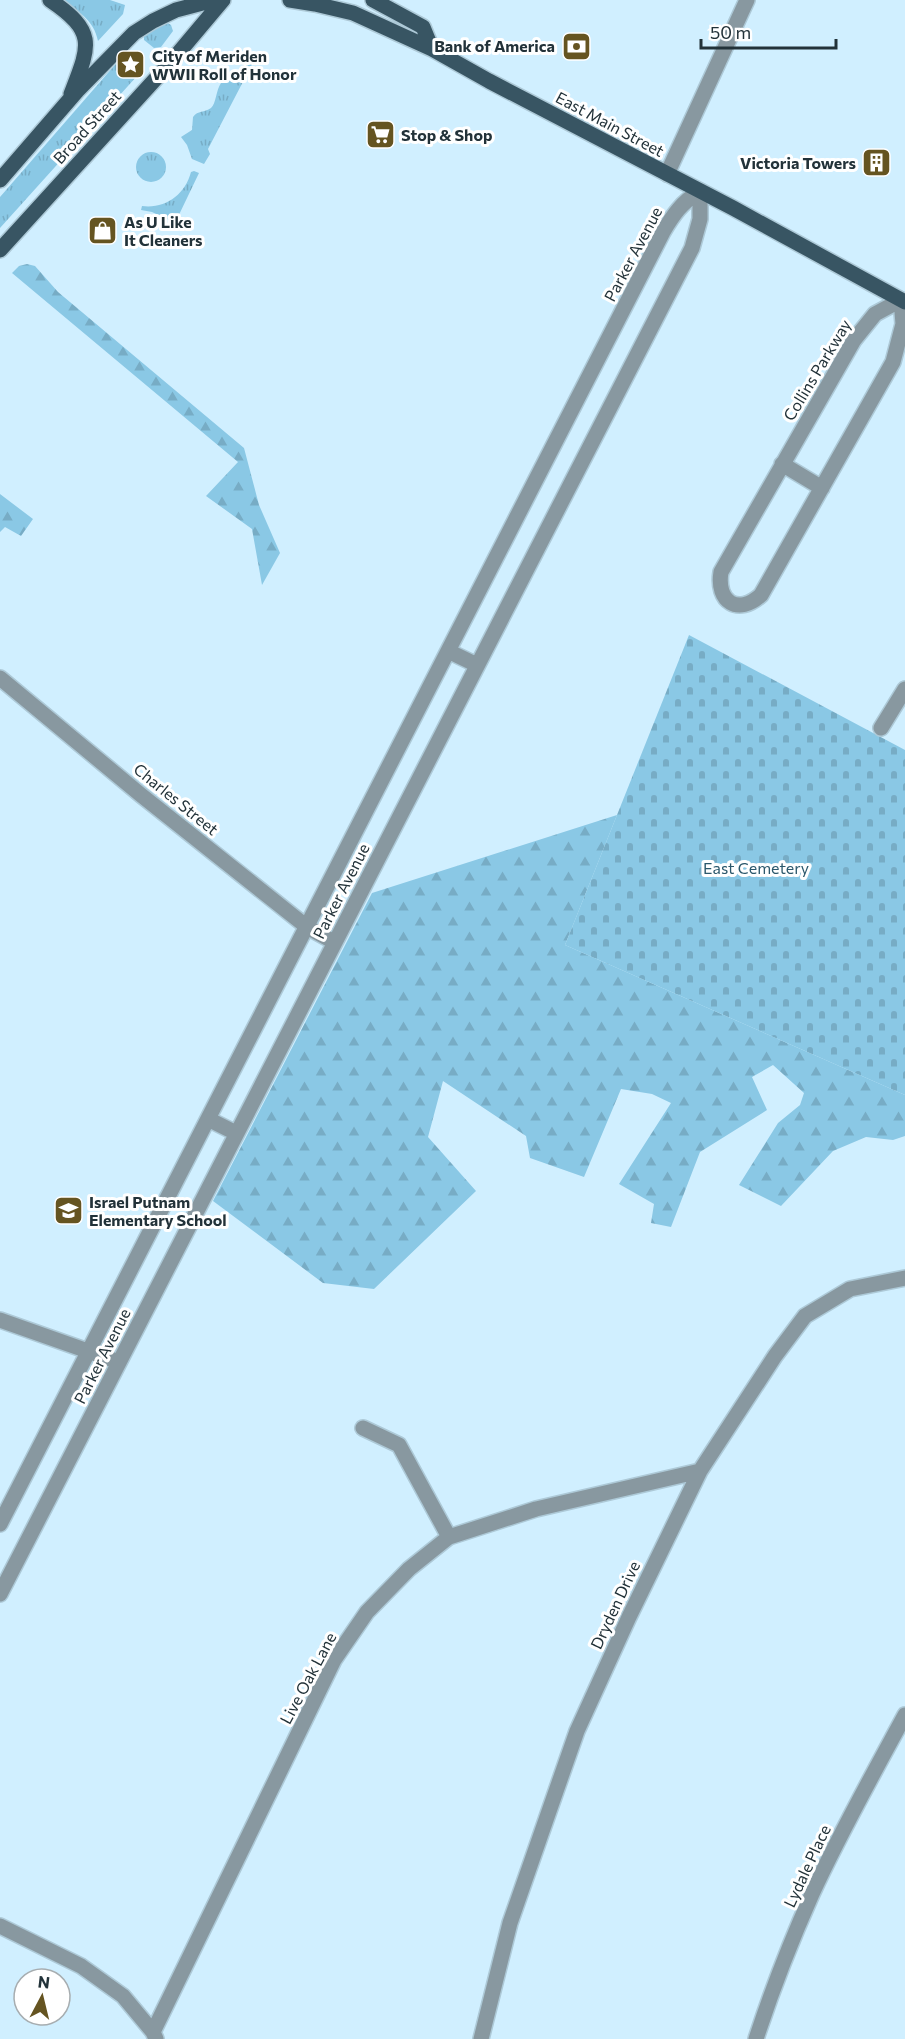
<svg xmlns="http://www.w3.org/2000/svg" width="905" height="2039" font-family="Commissioner,sans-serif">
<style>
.grass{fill:url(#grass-tufts)}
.forest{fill:url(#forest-firs)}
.cemetery{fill:url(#cemetery-stones)}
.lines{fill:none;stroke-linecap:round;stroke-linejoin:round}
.minor-casing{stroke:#adc9d7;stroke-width:18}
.major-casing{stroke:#adc9d7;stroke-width:18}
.minor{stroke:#8898a0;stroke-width:15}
.major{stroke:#385563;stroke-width:15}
.labels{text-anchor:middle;stroke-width:6;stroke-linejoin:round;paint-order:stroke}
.poi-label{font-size:16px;font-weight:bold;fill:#223239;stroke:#fff;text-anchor:start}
.street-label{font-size:16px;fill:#223239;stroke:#fff}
.park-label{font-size:16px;fill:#2b586c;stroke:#fff}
</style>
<defs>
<pattern id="grass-tufts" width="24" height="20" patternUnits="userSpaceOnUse" patternTransform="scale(1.5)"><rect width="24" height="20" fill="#8ac8e5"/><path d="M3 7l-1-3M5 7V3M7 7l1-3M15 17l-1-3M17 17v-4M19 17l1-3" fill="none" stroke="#77acc5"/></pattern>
<pattern id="forest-firs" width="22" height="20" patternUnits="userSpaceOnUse" patternTransform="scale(1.5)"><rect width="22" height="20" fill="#8ac8e5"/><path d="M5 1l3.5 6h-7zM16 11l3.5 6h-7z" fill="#77acc5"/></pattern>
<pattern id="cemetery-stones" width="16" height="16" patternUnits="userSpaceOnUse" patternTransform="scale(1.5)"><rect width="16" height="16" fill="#8ac8e5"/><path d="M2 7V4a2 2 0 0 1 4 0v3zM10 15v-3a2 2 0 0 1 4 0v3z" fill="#77acc5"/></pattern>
</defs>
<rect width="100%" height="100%" fill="#d0efff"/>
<path class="grass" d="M62 0H110L125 5 123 14 98 41C94 20 78 11 62 0Z
M166 22 171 25 173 31 161 47 154 48 144 40V34Z
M258 53 208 149 210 154 204 164 192 159 187 145 181 137 192 130 193 117C198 110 204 113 211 108 216 104 216 90 221 83 243 77 238 82 244 60Z
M120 59C117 68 121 75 129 78L137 76 0 228V197Z
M136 167a15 15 0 1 1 30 0a15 15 0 1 1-30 0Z
M194 171 199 173 176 221 173 222 152 212 141 210 142 206C165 209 185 195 191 172Z"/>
<path class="forest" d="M27 264 35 266 58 292 244 448 259 505 280 553 262 585 252 529 206 496 238 462 12 273 19 266Z
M0 494 33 519 21 536 5 527 0 532Z
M617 815 565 945 905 1095V1136L893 1140 866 1137 833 1151 781 1206 739 1185 778 1123 800 1105 804 1093 773 1065 752 1077 767 1110 700 1152 671 1227 651 1223 654 1204 619 1184 671 1103 652 1094 621 1089 584 1177 530 1158 526 1136 443 1081 428 1137 476 1191 374 1289 323 1283 213 1201 372 893Z"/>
<path class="cemetery" d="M689 635 905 750V1095L565 945Z"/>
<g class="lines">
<defs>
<path id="minor" d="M667 174 747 0
M901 300 903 324 893 362 761 595C738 616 716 602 721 572L854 340 875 314Z
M782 464 822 488
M448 651 477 665
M0 678 141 795 307 927 334 942
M881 728 905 689
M208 1119 236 1133
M0 1320 119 1362
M363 1428 399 1445 449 1537
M0 1524 663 232C673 215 682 202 700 191V219L692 248 0 1594
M0 1926 81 1966 123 1996 153 2032 156 2039
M153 2032 334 1660 367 1612 409 1569 449 1537 536 1509 700 1471
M481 2039 510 1923 577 1731 629 1617 700 1471 775 1356 805 1316 850 1289 905 1278
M756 2039C772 1990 791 1941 812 1894 840 1833 873 1774 905 1715"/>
<path id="major" d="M50 0C97 32 90 45 71 94
M290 0 315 4 353 13 432 49 489 81 733 208 905 302
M373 0 423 27 432 49
M0 180 77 91 134 33 153 21 176 10 214 0
M0 250 170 63 223 0"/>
</defs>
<use href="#minor" class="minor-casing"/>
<use href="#major" class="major-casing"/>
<use href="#minor" class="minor"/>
<use href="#major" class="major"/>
</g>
<defs>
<symbol id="bank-square" viewBox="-11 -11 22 22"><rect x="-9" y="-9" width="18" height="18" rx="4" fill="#655421" stroke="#fff"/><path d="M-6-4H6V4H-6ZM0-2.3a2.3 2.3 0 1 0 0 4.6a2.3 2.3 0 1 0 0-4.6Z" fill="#fff"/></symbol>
<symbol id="sight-square" viewBox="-11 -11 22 22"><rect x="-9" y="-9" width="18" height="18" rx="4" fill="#655421" stroke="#fff"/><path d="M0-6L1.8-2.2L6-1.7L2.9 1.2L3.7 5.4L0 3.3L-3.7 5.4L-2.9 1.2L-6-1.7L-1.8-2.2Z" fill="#fff"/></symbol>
<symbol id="supermarket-square" viewBox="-11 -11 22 22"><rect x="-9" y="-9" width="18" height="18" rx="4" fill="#655421" stroke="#fff"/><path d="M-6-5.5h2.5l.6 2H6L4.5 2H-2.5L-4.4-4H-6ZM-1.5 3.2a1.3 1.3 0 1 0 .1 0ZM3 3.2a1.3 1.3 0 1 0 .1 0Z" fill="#fff"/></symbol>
<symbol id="building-square" viewBox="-11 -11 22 22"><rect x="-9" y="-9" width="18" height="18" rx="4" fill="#655421" stroke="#fff"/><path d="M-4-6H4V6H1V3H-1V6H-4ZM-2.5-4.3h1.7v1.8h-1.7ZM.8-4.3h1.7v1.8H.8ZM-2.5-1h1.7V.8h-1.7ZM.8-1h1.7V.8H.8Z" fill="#fff"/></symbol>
<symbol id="shop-square" viewBox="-11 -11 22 22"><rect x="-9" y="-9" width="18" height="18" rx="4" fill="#655421" stroke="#fff"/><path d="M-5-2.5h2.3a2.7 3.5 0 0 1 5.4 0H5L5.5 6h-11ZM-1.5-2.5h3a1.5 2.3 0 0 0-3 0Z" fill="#fff"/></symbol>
<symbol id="school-square" viewBox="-11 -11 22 22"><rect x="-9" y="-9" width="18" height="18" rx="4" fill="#655421" stroke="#fff"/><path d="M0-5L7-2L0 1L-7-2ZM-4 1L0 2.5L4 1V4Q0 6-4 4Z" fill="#fff"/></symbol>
</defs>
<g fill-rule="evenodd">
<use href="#bank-square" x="560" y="30" width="33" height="33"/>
<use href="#sight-square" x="114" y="48" width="33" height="33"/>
<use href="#supermarket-square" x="364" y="118" width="33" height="33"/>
<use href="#building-square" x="860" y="146" width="33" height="33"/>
<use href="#shop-square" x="86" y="214" width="33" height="33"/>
<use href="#school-square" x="52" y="1194" width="33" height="33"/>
</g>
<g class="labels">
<g class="poi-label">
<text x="555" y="52" text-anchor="end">Bank of America</text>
<text x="152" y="62">City of Meriden<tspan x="152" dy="18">WWII Roll of Honor</tspan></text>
<text x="401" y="141">Stop &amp; Shop</text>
<text x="856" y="169" text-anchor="end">Victoria Towers</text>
<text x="124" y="228">As U Like<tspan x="124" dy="18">It Cleaners</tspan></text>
<text x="89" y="1208">Israel Putnam<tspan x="89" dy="18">Elementary School</tspan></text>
</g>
<g class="street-label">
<text transform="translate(610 124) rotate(28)" y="6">East Main Street</text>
<text transform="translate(87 127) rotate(-48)" y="6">Broad Street</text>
<text transform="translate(633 254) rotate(-62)" y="6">Parker Avenue</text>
<text transform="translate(817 370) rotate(-59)" y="6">Collins Parkway</text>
<text transform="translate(176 799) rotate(39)" y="6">Charles Street</text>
<text transform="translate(341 891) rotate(-63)" y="6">Parker Avenue</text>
<text transform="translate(102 1356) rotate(-63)" y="6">Parker Avenue</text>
<text transform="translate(615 1605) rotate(-65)" y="6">Dryden Drive</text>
<text transform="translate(308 1678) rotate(-62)" y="6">Live Oak Lane</text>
<text transform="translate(807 1866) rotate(-65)" y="6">Lydale Place</text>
</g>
<g class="park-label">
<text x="756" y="874">East Cemetery</text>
</g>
</g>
<g transform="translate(42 1997) rotate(7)"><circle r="28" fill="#ffffff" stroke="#a7adb0" stroke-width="1.5"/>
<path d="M0-4.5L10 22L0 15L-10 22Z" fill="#655421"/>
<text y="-9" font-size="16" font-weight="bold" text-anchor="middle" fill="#223239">N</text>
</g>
<path d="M701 39v9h135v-9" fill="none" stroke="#223239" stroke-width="3"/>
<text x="710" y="39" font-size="18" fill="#223239" stroke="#ffffff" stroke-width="4.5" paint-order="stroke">50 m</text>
</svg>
